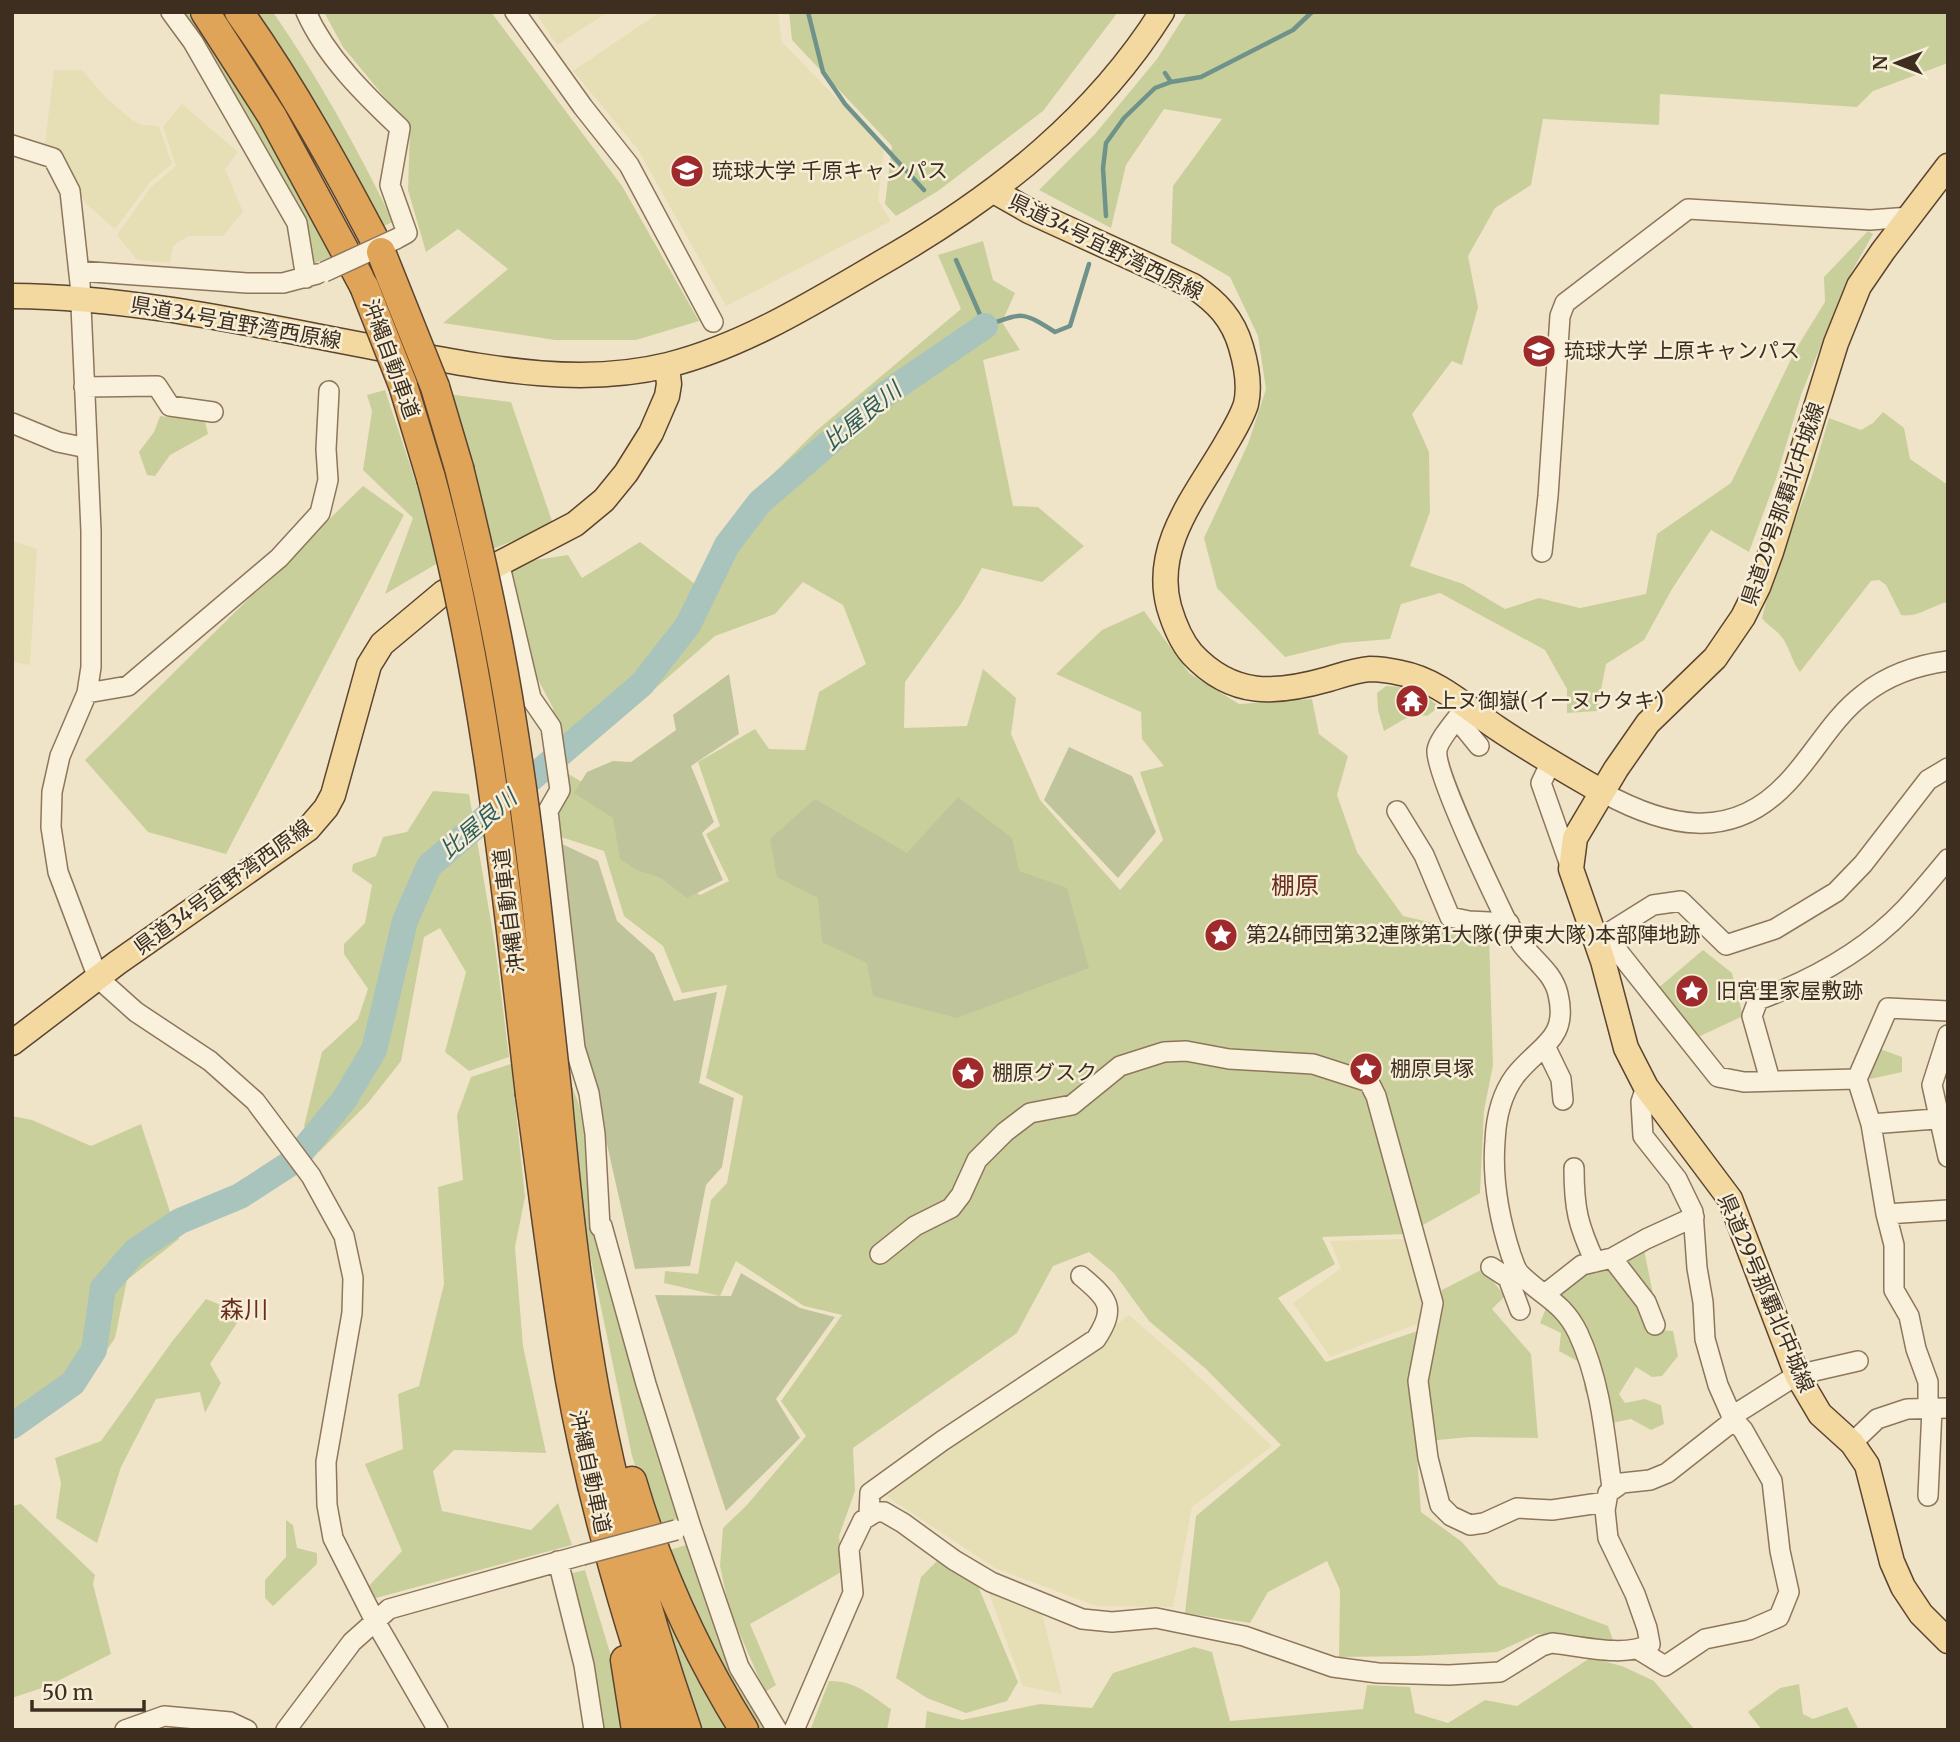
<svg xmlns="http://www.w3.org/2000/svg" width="1960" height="1742" font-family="Merriweather,'Noto Sans JP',serif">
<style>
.farmland{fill:#e6deb5}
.green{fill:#c9cf9b}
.cemetery{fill:#bfc49a}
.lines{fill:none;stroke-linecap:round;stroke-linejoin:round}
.stream{stroke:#6f938a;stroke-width:4.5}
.river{stroke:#a9c4bc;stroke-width:26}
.minor-casing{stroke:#8d765c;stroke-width:22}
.major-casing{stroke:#5b4430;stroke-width:27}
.highway-casing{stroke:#5b4430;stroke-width:31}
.minor{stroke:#faf1dc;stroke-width:19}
.major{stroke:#f3d9a0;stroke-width:24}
.highway{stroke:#e0a458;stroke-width:28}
.minor-bridge-casing{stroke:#8d765c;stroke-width:22;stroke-linecap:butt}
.highway-bridge-casing{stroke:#5b4430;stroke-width:31;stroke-linecap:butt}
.minor-bridge{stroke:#faf1dc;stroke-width:19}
.highway-bridge{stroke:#e0a458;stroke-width:28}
.labels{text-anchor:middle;stroke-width:5;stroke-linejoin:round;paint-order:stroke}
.poi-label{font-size:21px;fill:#3d2e20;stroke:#f7eed8;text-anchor:start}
.street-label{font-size:21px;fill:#3d2e20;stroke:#f7eed8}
.water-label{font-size:23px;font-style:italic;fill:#2f5d5a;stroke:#f7eed8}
.quarter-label{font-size:24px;fill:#6b2e1e;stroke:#f7eed8}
</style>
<rect width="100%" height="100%" fill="#f0e4c8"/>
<path class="farmland" d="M535 12H608L557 45Z
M660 12H778L782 42 884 147 878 200 891 221 726 306 637 148 573 71Z
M54 70H82L104 96 132 120 143 125 159 126 172 164 151 181 115 229 85 203 59 149 45 144Z
M182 104 238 152 225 169 243 212 223 236H188L173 246 170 263 137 260 117 235 151 187 176 166 163 127Z
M12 541 37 549 30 665 12 662Z
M1405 1239 1430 1319 1330 1357 1293 1303 1341 1268 1330 1241Z
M1129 1315 1183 1362 1272 1446 1192 1507 1173 1607 1096 1606 995 1568 886 1496Z
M987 1588 1040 1605 1062 1694 1023 1686Z"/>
<path class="green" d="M176 12H187C245 88 291 172 331 257L315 263 276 166 225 81Z
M253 12H273C319 79 358 149 393 222L379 228Z
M324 12H491L622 186 699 321 636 340H555L443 323 508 269 458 229 426 252 408 190 410 128 343 47Z
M789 12H1118L1043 111 938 191 896 216 885 204 892 146 792 40Z
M1187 12H1948V63L1873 91 1857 107 1660 94 1659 125 1543 119 1531 185 1495 208 1468 256 1478 307 1462 365 1452 361 1412 414 1429 452 1430 512 1410 566 1463 584 1505 609 1539 598 1580 608 1646 594 1657 534 1731 483 1796 349 1825 302 1824 277 1868 231 1873 234 1846 282 1801 395 1776 479 1749 552 1711 530 1672 589 1644 640 1606 664 1597 711 1567 713V689L1545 650 1440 593 1401 604 1390 639 1342 643 1285 657 1217 588 1204 538 1248 444 1266 389 1258 336 1230 277 1171 243 1173 186 1222 119 1164 109 1126 165 1111 228 1039 190 1095 134 1157 59Z
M983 241 993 280 1015 293 1002 322 1020 350 983 360 1013 506 1038 507 1084 546 1042 582 982 568 961 604 905 682 904 728 967 726 983 669 1016 698 1011 734 1040 800 1120 890 1163 840 1140 772 1164 766 1142 739 1141 712 1056 674 1102 630 1144 611 1189 673 1239 704 1312 699 1319 734 1348 756 1337 795 1357 852 1403 916 1489 936 1493 1065 1484 1111 1480 1193 1407 1234 1322 1237 1335 1264 1278 1298 1326 1362 1438 1324 1442 1290 1483 1269 1505 1296 1492 1309 1531 1354 1538 1438 1470 1437 1416 1442 1421 1512 1462 1542 1499 1585 1608 1626 1613 1640 1537 1634 1497 1652 1417 1656 1339 1657 1340 1590 1327 1561 1268 1592 1250 1623 1185 1613 1196 1516 1281 1445 1206 1369 1149 1321 1114 1273 1089 1252 1053 1266 1017 1333 853 1448 855 1491 839 1536 843 1571 750 1624 776 1685 765 1692 729 1609 720 1566 723 1528 746 1506 806 1436 781 1401 842 1315 804 1306 736 1261 720 1296 664 1283 665 1271 698 1274 711 1200 727 1183 743 1096 706 1078 727 985 682 993 663 946 624 916 604 851 561 837 557 813 570 793 567 773 624 808 660 864 700 895 729 881 706 834 720 826 698 762 755 729 769 749 805 750 819 692 866 664 843 605 803 582 775 614 715 636 641 701 627 685 559 742 553 708 534 672 509 564 568 555 582 578 640 542 695 584 740 507 816 431 961 309 938 255Z
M385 390 417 486 438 563 385 594 413 518 363 470 372 411 367 395Z
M447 394 511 402 553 524 493 549Z
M1883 412 1904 428 1910 459 1948 485V602C1932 605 1918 618 1901 615L1886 585 1879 580 1871 581 1800 672C1791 661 1789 644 1780 635 1774 628 1767 625 1762 618L1770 586 1812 476 1829 418 1861 430 1873 423Z
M160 416 205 421 208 434 170 455 155 476 147 475 139 452 154 432Z
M363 486 404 515 226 854 148 832 85 760Z
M1386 686C1414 687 1418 688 1439 707L1427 716 1413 714 1384 731 1378 710 1377 693Z
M433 791 469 794 495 945 509 1057 469 1071 445 1052 466 972 440 928 424 937 401 1061 368 1103 319 1152 304 1126 322 1052 358 1019 368 989 344 954V944L365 923 372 885 352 871 353 864 376 856 383 837 407 832Z
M1703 950 1732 973 1743 1016 1696 1038 1657 989Z
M1880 1049 1902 1057V1072L1870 1079 1869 1073Z
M511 1064 525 1197 515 1247 523 1346 546 1453 454 1450 433 1471 442 1511 531 1530 558 1503 572 1545 376 1598 367 1588 402 1551 365 1464 403 1449 398 1394 419 1386 444 1284 438 1187 463 1180 457 1115 471 1077Z
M565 1069 578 1102 586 1132 680 1518 655 1526 632 1456 579 1202Z
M12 1116 32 1120 91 1146 141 1124 179 1239 127 1280 115 1338 83 1385 12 1429Z
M1643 1244 1660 1330 1673 1331 1678 1356 1662 1376 1652 1377 1636 1367 1619 1394 1625 1403 1645 1399 1661 1405 1664 1424 1651 1430 1631 1419 1608 1424 1585 1391 1581 1363 1559 1351 1561 1333 1540 1323 1552 1293 1579 1271Z
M206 1299 243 1314 210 1364 221 1383 205 1413 200 1392 156 1399 121 1467 97 1543 56 1518 61 1483 55 1458 101 1441 171 1343Z
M21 1504 95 1575 93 1584 111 1654 48 1686 12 1698V1506Z
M286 1520 293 1525 297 1548 317 1553V1564L273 1606 265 1598V1580L286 1557Z
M686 1545 737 1686 766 1730H756L663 1552Z
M939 1559 978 1586 1018 1682 1007 1701 966 1713 927 1698 896 1678 921 1577Z
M585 1570 611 1656 626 1730H603L601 1705 569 1574Z
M653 1573 733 1730H703L672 1640Z
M1194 1647 1212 1652 1230 1721 1363 1709 1367 1685 1410 1687 1415 1713 1448 1723 1485 1700 1517 1706 1590 1658 1622 1666 1654 1681 1695 1730H925L927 1711 962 1720 1040 1704 1092 1708 1113 1673Z
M829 1681C854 1680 872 1696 891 1709L887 1730H812L811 1728Z
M1799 1684 1803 1714 1813 1719 1847 1707 1859 1730H1762L1748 1712 1780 1688Z"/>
<path class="cemetery" d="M729 674 739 734 691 766 714 822 702 833 723 880 687 898 661 878 637 870 620 859 613 818 574 793 587 772 613 761 631 762 676 730 673 715Z
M1069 747 1132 776 1156 832 1118 878 1044 800Z
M958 797 1012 838 1019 871 1067 888 1089 968 957 1018 873 996 867 963 822 942 818 898 777 877 770 839 815 799 907 853Z
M560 843 598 861 617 921 654 954 674 1001 717 992 699 1083 734 1098 722 1167 706 1185 690 1266 635 1269 584 1042Z
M741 1273 800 1308 835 1317 776 1399 800 1438 726 1511 655 1295 731 1296Z"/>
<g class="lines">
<path class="stream" d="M808 12 823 72 845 104 924 190
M1165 73 1171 82
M1106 216 1103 168 1106 143 1124 118 1155 88 1171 82 1201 77 1293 30 1312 12
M956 260 985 326C1023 313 1020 310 1055 332L1070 326 1089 264"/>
<path class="river" d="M12 1426 73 1383 94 1350 103 1288 135 1251 180 1221 240 1196 294 1161 344 1100 374 1050 405 921 429 866 642 684 688 625 727 545 760 502 887 393 985 326"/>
<defs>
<path id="minor" d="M171 12 193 42 297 223 306 278
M306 12C326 57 365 95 400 128L390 185 407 233 396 239
M515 12 583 107 629 165 713 322
M12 145 53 158 70 191 80 283 91 531V667L87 693 60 756 52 792 51 827 58 872 98 978 136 1012 210 1061 255 1101 311 1176 344 1236 353 1278 352 1313 326 1462 327 1505 333 1538 375 1621 438 1730
M79 271 247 283H283L317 274
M84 387 157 386 170 406 213 412
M12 423 58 442 87 448
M1542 552 1548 496 1560 316 1565 303 1688 209 1870 220 1910 217
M499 562 531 698 551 727 560 790 548 811 575 1048 589 1093 595 1134 600 1227 602 1226 646 1384 691 1527 739 1667 777 1730
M87 693 128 686 279 558 320 513 328 480 326 449 329 391
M1466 706C1459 717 1439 738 1437 750 1434 771 1492 891 1504 916 1509 926 1516 934 1521 943 1533 960 1553 972 1558 994 1569 1040 1539 1045 1515 1076 1501 1095 1496 1118 1495 1141 1492 1180 1499 1218 1511 1255 1514 1262 1515 1269 1520 1274 1543 1297 1563 1302 1578 1333 1601 1382 1605 1436 1612 1488
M1457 719 1479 746
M1551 762 1541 783 1571 868
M1602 792C1666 827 1731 843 1787 783 1814 755 1832 718 1864 694 1888 675 1917 665 1948 661
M1397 811 1424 855 1450 917 1469 921 1509 923
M1605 935 1718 1077 1744 1082 1857 1079
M1595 938 1605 935 1653 905 1681 901 1726 945 1775 929 1836 892 1863 864 1928 780 1948 768
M1948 1035 1932 1085 1948 1157
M1545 1046 1561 1079 1563 1100
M1770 1080 1752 1016 1758 1000C1812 980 1864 952 1905 909 1920 893 1934 876 1948 859
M1871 1124 1948 1118
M1574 1168C1574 1209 1578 1225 1595 1262
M1886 1214 1948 1210
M880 1254 915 1226 951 1208 961 1195 977 1160 1005 1132 1030 1113 1072 1105 1120 1066 1164 1052 1186 1051 1229 1059 1313 1064 1369 1082 1376 1096 1433 1303 1418 1381 1428 1458 1440 1505 1451 1516 1470 1525 1484 1523 1517 1508 1552 1510 1606 1502
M1612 1258 1646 1302 1655 1325
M1491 1267 1508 1278
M1517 1272 1508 1278 1520 1310
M1545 1294 1582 1265 1612 1258 1646 1239 1694 1217
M1852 1443 1877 1419 1907 1409 1948 1408
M1928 1496 1932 1409 1928 1402V1382L1916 1349 1909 1316 1894 1290V1245L1886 1214 1871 1124 1857 1079 1888 1008 1948 1011
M869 1514 870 1493 942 1441 1096 1339C1117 1307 1108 1299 1081 1276
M558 1561 584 1665 594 1730
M1639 1650 1665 1666 1705 1639 1749 1630 1779 1617 1789 1592 1780 1551 1772 1481 1743 1430 1733 1419 1718 1385 1705 1339 1703 1302 1697 1268 1693 1212 1677 1179 1643 1136 1641 1102 1646 1087
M125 1730 164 1716 230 1722 247 1730
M286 1730 352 1642 389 1609 582 1555
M794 1730 853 1593 849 1549 863 1520 876 1512H884L903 1523 954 1560 991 1582 1082 1619 1112 1622 1156 1618 1244 1636 1333 1667 1378 1673 1449 1675 1500 1672 1542 1646 1552 1643C1580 1646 1625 1658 1650 1644L1647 1628 1635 1594 1608 1538 1605 1510 1608 1493 1622 1483 1650 1480 1667 1473 1728 1425 1737 1413 1797 1375 1858 1361"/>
<path id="major" d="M1948 166 1883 251 1859 286 1836 343 1771 552 1758 587 1743 617 1715 658 1648 723 1616 769 1575 838 1571 869 1603 961 1626 1048 1646 1087 1730 1199 1797 1375 1820 1414 1852 1443 1867 1465 1892 1562 1903 1587 1921 1614 1948 1641
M994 191 1029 211 1193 286C1217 302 1233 319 1241 347 1246 364 1250 387 1246 404 1242 417 1234 430 1227 442 1198 493 1152 545 1169 607 1174 624 1180 640 1192 654 1233 698 1276 694 1329 679 1342 675 1356 670 1370 669 1380 669 1392 671 1401 673 1438 680 1467 708 1497 728 1531 751 1566 771 1602 792
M12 296C143 297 272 329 400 352 488 368 579 387 668 365 748 345 822 297 893 256 999 194 1096 117 1162 12
M12 1043 117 963 308 829 326 808 333 795 369 665 382 644 443 593 575 524 604 500 626 473 651 433 667 396 669 384 667 366"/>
<path id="highway" d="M205 12 272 116 364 286
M239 12C293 88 338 170 381 252
M403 385 431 478
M435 387 459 468
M557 1091C566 1194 577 1296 596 1397 618 1510 649 1621 687 1730
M530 1095C543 1190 554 1285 570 1380 591 1499 625 1616 664 1730
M632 1481C658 1570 695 1651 744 1730
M625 1660 636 1730"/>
</defs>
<use href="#minor" class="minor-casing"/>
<use href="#major" class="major-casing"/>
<use href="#highway" class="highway-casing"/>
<use href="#minor" class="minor"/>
<use href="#major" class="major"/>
<use href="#highway" class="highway"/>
<defs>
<path id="minor-bridge" d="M324 272 396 239
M582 1555 676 1530"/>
<path id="highway-bridge" d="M381 252 435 387
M364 286 403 385
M459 468C480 552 499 637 512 722 532 845 543 968 557 1091
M431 478C486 680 506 887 530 1095"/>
</defs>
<use href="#minor-bridge" class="minor-bridge-casing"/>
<use href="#highway-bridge" class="highway-bridge-casing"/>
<use href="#minor-bridge" class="minor-bridge"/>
<use href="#highway-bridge" class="highway-bridge"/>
</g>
<defs>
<symbol id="university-disc" viewBox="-11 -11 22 22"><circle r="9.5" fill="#9e2a2b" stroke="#f7eed8"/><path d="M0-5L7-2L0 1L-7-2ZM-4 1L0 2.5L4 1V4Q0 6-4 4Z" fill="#fff"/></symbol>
<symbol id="temple-disc" viewBox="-11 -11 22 22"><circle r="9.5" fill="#9e2a2b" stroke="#f7eed8"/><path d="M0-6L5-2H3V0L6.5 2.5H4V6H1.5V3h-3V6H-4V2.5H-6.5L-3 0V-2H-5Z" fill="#fff"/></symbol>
<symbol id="sight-disc" viewBox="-11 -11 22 22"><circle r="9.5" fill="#9e2a2b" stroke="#f7eed8"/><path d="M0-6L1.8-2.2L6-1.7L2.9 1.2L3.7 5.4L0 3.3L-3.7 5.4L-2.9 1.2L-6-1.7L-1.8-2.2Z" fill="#fff"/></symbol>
</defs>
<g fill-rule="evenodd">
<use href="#university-disc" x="668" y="152" width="38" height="38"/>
<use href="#university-disc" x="1520" y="332" width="38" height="38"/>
<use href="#temple-disc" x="1393" y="682" width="38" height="38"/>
<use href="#sight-disc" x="1202" y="916" width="38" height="38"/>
<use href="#sight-disc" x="1673" y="972" width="38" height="38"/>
<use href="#sight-disc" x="1347" y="1050" width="38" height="38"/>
<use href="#sight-disc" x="949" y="1054" width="38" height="38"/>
</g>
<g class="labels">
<g class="poi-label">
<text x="712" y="178">琉球大学 千原キャンパス</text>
<text x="1564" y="358">琉球大学 上原キャンパス</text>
<text x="1436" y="708">上ヌ御嶽(イーヌウタキ)</text>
<text x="1246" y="942">第24師団第32連隊第1大隊(伊東大隊)本部陣地跡</text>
<text x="1716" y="998">旧宮里家屋敷跡</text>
<text x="1390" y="1076">棚原貝塚</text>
<text x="992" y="1080">棚原グスク</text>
</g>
<g class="street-label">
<text transform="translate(1106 247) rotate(26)" y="7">県道34号宜野湾西原線</text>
<text transform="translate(236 323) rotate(10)" y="7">県道34号宜野湾西原線</text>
<text transform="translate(391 359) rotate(70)" y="7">沖縄自動車道</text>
<text transform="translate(1783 504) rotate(-71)" y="7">県道29号那覇北中城線</text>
<text transform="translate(223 887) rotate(-36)" y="7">県道34号宜野湾西原線</text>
<text transform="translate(509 911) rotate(-97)" y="7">沖縄自動車道</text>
<text transform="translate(1766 1293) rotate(67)" y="7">県道29号那覇北中城線</text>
<text transform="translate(590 1472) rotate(78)" y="7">沖縄自動車道</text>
</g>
<g class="water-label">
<text transform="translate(862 416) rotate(-39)" y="8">比屋良川</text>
<text transform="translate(478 824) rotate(-40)" y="8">比屋良川</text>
</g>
<g class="quarter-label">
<text x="1295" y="894">棚原</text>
<text x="244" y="1318">森川</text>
</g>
</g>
<rect width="1960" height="1742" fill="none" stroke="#3d2e20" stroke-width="28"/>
<g transform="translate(1897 63) rotate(270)" stroke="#f7eed8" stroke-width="5" paint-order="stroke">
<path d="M0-5L12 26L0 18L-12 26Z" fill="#3d2e20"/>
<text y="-10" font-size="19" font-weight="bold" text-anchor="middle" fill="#3d2e20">N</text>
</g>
<path d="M32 1700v10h112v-10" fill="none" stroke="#3d2e20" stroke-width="3.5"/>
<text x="42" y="1700" font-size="21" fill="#3d2e20" stroke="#f7eed8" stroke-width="5" paint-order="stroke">50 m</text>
</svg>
